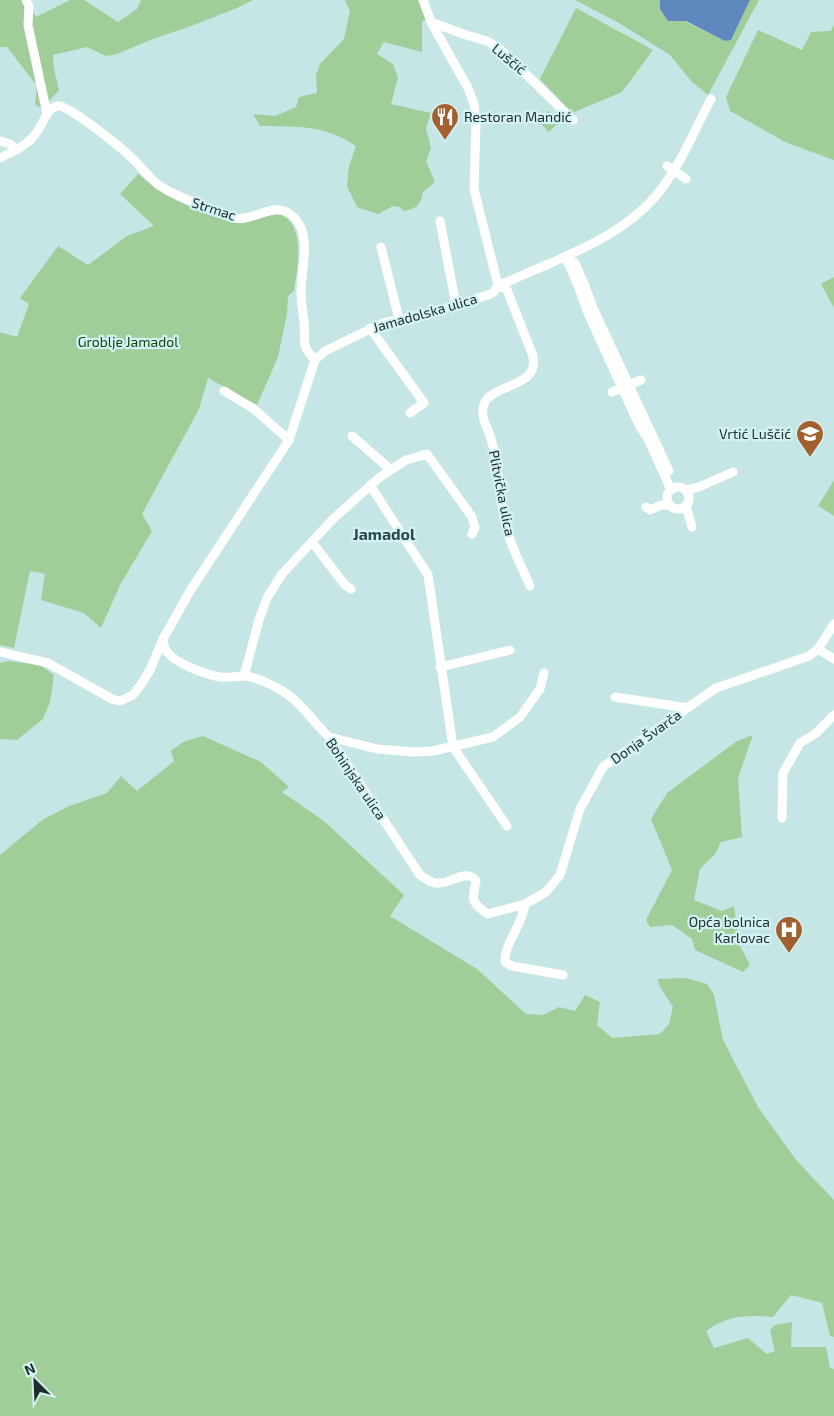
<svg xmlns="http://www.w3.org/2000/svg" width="834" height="1416" font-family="'Exo 2',sans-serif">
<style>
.green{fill:#a1cd98}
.water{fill:#5f88be}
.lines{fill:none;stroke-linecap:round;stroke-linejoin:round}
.minor{stroke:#fff;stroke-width:9}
.labels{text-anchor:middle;stroke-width:4.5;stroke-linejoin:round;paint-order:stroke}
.street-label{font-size:14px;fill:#222e2e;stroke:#d3f3f4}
.poi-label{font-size:14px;fill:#222e2e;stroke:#d3f3f4;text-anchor:end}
.park-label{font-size:14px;fill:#16440b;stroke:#d3f3f4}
.quarter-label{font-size:16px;font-weight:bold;fill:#2d4849;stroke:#d3f3f4}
</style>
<rect width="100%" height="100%" fill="#c6e6e6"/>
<path class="green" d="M0 0H27L36 17 70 0H84L118 22 137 9 141 0H253L237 8 191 26 153 39 117 54 106 56 87 47 53 55 54 69 59 90 42 109 35 104 37 86 7 47H0Z
M345 0H418L426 20 422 21V52L384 42 377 54 393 64 398 78 391 104 431 113 426 128 431 148 426 161 435 182 423 192C421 205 416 209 403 211L400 207 393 206 378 214 357 207 347 186 349 166 356 146C323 124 298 127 260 126L253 114 275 116 296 107 299 97 317 93 316 75 320 64 344 39 350 11Z
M575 0H660V9L725 41 731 40 750 0H759L708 95 692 82 670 55 619 23Z
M576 8 653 50 622 92 572 113 540 79Z
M834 24V160L787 143 730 111 726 97 758 30 802 50 811 32 831 31Z
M548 111 559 122 549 132 538 121Z
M138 174C161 193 180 204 208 214 219 218 230 222 242 222 253 222 264 213 275 214 308 217 297 270 294 291L288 296 287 314 278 357 257 405 208 378 199 409 142 514 152 531 120 585 101 628 84 613 41 600 45 574 30 571 14 648 0 645V332L17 337 29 304 20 298 58 246 88 265 127 236 154 226 120 194Z
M834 277V308L821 284Z
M834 480V516L818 506Z
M8 661 40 665 54 675 50 702 43 719 17 740 0 739V663Z
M753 735 738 778 742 837 721 842 715 854 700 869 694 900 722 911 734 906 739 944 750 965 743 972 695 950 692 939 672 925 650 927 646 920 672 870 651 819 667 793 737 741Z
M203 736 261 762 289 787 282 792 324 821 404 895 390 916 477 969 526 1014 543 1015 559 1007 575 1011 585 995 600 1002 597 1025 612 1038 660 1034 669 1024 673 1007 660 987 658 979 686 978 707 984 714 995 723 1040 758 1107 796 1160 834 1200V1337L830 1336 822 1303 791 1295 773 1317C745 1315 730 1315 706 1331L714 1348 748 1338 767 1354 775 1351 770 1330 775 1325 792 1322 791 1347H826L830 1368 834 1369V1416H0V855L42 820 69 806 107 793 121 776 137 791 174 761 171 751 183 742Z"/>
<path class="water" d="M660 0H750L731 40 725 41 686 21H668L660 9Z"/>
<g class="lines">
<path class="minor" d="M26 0 29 6 28 25 47 114C50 110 54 105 59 106 71 107 123 149 133 159 142 168 150 179 160 186 175 196 192 201 209 208 217 211 225 216 233 218 257 223 280 193 299 224 310 243 301 271 301 292 301 302 303 312 304 322 306 340 300 345 315 360
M431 22 466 35 487 41 500 49 573 120
M0 141 10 144 16 150C35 139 37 133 47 114
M0 158 16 150
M667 166 686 179
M440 221 456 305
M381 247 399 319
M570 254 567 260 579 288 587 311 639 425 648 439 671 490
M567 260 575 263 585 286 593 308 669 471
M498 285 507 290 533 356C533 359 534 364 533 367 529 385 498 386 487 399 480 408 483 420 487 428 502 463 497 502 509 537 515 554 523 570 530 586
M498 285C516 279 533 270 551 263 587 247 627 229 654 198 679 169 693 133 711 99
M370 328 424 403 410 413
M224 391 254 409 289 440
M612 392 641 380
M352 436 390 469
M370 485 428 575 453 747 507 826
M667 498a11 11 0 1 1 22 0a11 11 0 1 1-22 0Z
M686 490 699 487 733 472
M686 506 692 527
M646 507 650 510 661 505H669
M312 542 345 585 351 589
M163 639C164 644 164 649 168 653 177 664 207 675 220 677 228 678 235 676 243 676 254 676 270 684 279 689 300 700 312 721 329 737L420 875C425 878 430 882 435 883 449 886 466 867 476 881 472 900 471 903 488 914L525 904 546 892 560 875 580 809 603 767 716 688 809 656 818 649 834 624
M818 649 834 659
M0 652 48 663 112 699 120 701 133 695 140 686 150 670 163 639 190 591 289 440 315 360 325 351 383 323 433 312 488 295 494 292 498 285 474 189 476 123 474 104 468 88 431 22 423 0
M440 667 510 650
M244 676 259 620 267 598 282 574 333 519 380 477 406 460 427 454 472 517 475 527 472 534
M615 697 688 708
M329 737 377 749 414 752 433 751 493 737 520 717 540 689 544 673
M782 818 783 773 800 743 815 734 834 715
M525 904C523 925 504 943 505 962L512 966 563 975"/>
</g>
<defs>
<symbol id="restaurant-pin" viewBox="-11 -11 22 30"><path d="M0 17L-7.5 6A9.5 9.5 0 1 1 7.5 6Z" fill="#a3602f" stroke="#d3f3f4"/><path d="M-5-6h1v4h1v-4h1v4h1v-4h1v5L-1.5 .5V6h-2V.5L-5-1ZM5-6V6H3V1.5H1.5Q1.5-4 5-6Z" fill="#fff"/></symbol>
<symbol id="school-pin" viewBox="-11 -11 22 30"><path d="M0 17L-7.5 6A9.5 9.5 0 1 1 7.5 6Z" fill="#a3602f" stroke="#d3f3f4"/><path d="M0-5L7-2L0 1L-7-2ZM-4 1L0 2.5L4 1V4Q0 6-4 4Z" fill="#fff"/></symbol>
<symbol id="hospital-pin" viewBox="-11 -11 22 30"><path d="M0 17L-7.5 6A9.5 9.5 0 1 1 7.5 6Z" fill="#a3602f" stroke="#d3f3f4"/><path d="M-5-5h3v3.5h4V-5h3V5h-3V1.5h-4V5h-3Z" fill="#fff"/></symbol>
</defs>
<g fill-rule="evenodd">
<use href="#restaurant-pin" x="429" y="101" width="32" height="43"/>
<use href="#school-pin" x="794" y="418" width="32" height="43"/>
<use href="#hospital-pin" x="773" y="914" width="32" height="43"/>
</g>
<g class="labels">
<g class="street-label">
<text transform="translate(509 59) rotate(40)" y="5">Luščić</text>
<text transform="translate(214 209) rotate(18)" y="5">Strmac</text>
<text transform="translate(425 313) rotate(-16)" y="5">Jamadolska ulica</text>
<text transform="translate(502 493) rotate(79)" y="5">Plitvička ulica</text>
<text transform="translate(646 737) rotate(-35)" y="5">Donja Švarča</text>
<text transform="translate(356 779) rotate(56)" y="5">Bohinjska ulica</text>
</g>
<g class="poi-label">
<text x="464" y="122" text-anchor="start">Restoran Mandić</text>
<text x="791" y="439">Vrtić Luščić</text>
<text x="770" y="927">Opća bolnica<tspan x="770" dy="16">Karlovac</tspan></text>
</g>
<g class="park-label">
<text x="128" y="347">Groblje Jamadol</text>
</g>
<g class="quarter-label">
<text x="384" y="540">Jamadol</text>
</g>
</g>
<g transform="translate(35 1381) rotate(336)" stroke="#d3f3f4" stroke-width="4" paint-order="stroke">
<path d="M0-4L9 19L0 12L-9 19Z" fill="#222e2e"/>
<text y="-8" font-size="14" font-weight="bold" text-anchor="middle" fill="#222e2e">N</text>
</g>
</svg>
